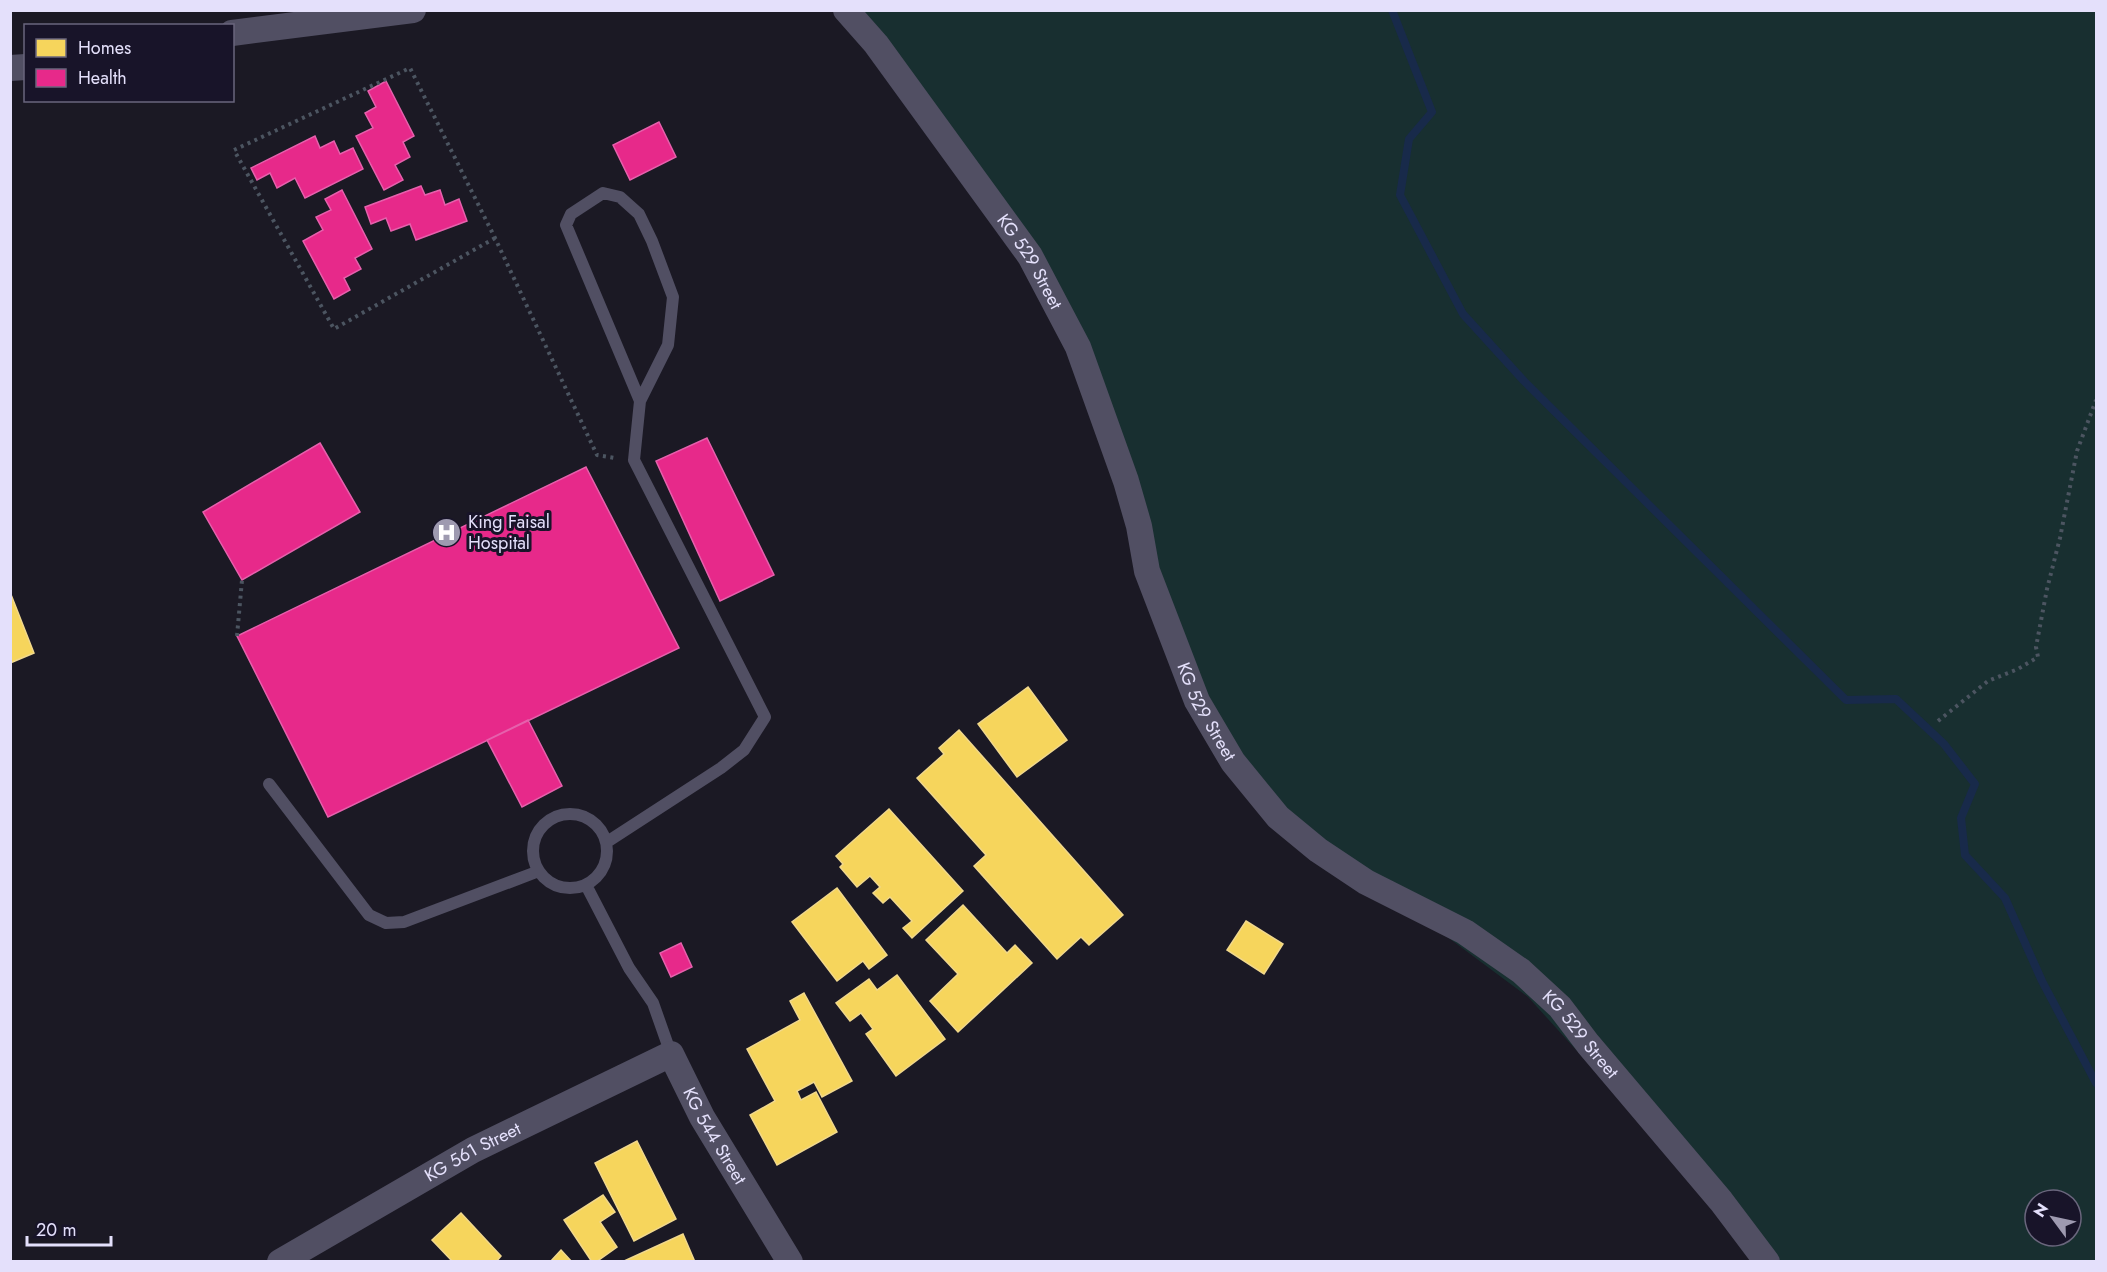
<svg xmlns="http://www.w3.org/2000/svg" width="2107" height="1272" font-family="Jost,sans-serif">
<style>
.green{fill:#182f30;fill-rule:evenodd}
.homes{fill:#f6d55c;stroke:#f1d88c;stroke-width:1.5}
.health{fill:#e7298a;stroke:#e660ac;stroke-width:1.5}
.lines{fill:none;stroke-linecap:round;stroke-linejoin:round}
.stream{stroke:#182a4a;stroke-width:8}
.path{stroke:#4c5561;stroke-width:4;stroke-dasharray:3 4.5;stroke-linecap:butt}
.lane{stroke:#514f63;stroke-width:12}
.street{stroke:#514f63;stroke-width:26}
.labels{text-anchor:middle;stroke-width:6;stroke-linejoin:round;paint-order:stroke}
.street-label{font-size:18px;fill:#e4e0fb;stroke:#181429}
.poi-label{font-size:18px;fill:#e4e0fb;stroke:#181429;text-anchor:start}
</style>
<rect width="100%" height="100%" fill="#1b1924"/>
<path class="green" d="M859 11H2096V1261H1758L1695 1181 1528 997 1399 901 1267 797 1183 656 1073 355 989 195ZM2035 1200H2071V1236H2035Z"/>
<path class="homes" d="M10 592 34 653 10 663Z
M1028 687 1067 740 1017 777 978 724Z
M959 730 1123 915 1089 945 1081 937 1057 959 974 866 986 855 917 778 944 754 939 748Z
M889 809 963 891 912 938 903 928 912 921 890 897 883 903 873 893 880 887 870 876 857 887 840 867 843 864 836 856Z
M837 888 887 955 869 969 863 961 837 981 792 922Z
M963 905 1007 953 1015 945 1032 963 958 1032 930 1001 958 974 926 940Z
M1246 921 1283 944 1264 974 1227 950Z
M897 975 945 1039 896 1076 866 1034 873 1029 861 1013 850 1021 836 1003 869 979 877 990Z
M804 993 852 1081 822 1097 814 1082 797 1091 801 1100 816 1092 837 1132 777 1165 750 1115 775 1101 747 1049 800 1020 790 1001Z
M637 1141 676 1219 634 1241 595 1163Z
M603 1195 615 1212 600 1222 617 1247 596 1262H592L564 1220Z
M461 1213 501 1256 496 1262H453L432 1240Z
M683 1234 695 1262H622Z
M561 1250 572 1262H550Z"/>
<path class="health" d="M386 81 414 136 403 142 410 157 395 165 403 180 384 190 356 136 373 128 365 113 376 107 368 91Z
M659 122 676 157 630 180 613 145Z
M315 136 320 148 334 141 340 154 353 148 363 169 305 198 295 178 277 188 270 173 257 180 251 168Z
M421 186 425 195 440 190 445 205 459 199 467 221 416 240 410 224 391 231 386 218 371 224 365 207Z
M342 190 372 249 355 258 361 269 344 278 350 290 334 299 303 241 323 230 316 217 331 210 325 199Z
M707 438 774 575 720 601 656 461Z
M320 443 360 512 242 580 203 512Z
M586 467 679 648 328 817 237 636Z
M528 720 562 786 522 807 487 740Z
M681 943 692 967 671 977 660 953Z"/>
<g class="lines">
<path class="stream" d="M1392 10 1432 112 1409 139 1400 195 1463 314 1524 381 1846 700 1896 699 1944 744 1975 784 1961 818 1965 855 2005 898 2042 981 2096 1083"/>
<path class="path" d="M495 238 334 329 234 150 410 68 495 238 597 455 615 458
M237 636 242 580
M1938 721 1988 681 2018 669 2038 657 2036 647 2047 589 2060 538 2077 451 2096 400"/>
<path class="lane" d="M269 784 369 915 386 923 404 922 539 871
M533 851a37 37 0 1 1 74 0a37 37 0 1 1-74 0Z
M607 842 721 768 744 750 765 717 634 460 640 401 668 345 673 297 652 241 639 214 620 197 603 193 571 214 566 225 640 401
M586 885 629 968 653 1003 671 1054"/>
<g class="street">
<path id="s1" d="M846 10 876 44 1030 256 1078 347 1126 481 1139 526 1147 571 1197 701 1233 762 1278 817 1318 850 1366 882 1465 932 1521 971 1560 1007 1588 1044 1721 1201 1767 1262"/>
<path d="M232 33 413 10"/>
<path d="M10 68 26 67"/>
<path id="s2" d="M280 1262 473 1150 671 1054 702 1117 790 1262"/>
</g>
</g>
<defs>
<symbol id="hospital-disc" viewBox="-11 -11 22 22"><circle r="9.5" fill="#9e9ab0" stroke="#181429"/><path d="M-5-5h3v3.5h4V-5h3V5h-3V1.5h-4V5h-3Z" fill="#fff"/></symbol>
</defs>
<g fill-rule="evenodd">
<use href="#hospital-disc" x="430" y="516" width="33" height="33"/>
</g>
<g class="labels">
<g class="street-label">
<text dy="6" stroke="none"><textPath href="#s1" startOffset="312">KG 529 Street</textPath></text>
<text dy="6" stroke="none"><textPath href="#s1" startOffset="798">KG 529 Street</textPath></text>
<text dy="6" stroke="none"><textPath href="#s1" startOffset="1302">KG 529 Street</textPath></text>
<text dy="6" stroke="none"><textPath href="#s2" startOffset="536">KG 544 Street</textPath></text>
<text dy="6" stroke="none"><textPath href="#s2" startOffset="222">KG 561 Street</textPath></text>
</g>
<g class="poi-label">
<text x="468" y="528">King Faisal<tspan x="468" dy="21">Hospital</tspan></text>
</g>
</g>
<rect width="2107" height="1272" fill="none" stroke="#e4e0fb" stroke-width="24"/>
<rect x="24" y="24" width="210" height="78" fill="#181429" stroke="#6a667d" stroke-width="1.5"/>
<rect x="36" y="39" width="30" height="18" fill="#f6d55c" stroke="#6a667d" stroke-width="1.5"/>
<text x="78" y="54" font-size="18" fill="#e4e0fb">Homes</text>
<rect x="36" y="69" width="30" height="18" fill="#e7298a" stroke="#6a667d" stroke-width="1.5"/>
<text x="78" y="84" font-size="18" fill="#e4e0fb">Health</text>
<g transform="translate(2053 1218) rotate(303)"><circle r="28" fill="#181429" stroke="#6a667d" stroke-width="1.5"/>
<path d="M0-4.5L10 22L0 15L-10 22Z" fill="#9e9ab0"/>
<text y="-9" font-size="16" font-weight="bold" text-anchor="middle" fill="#e4e0fb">N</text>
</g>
<path d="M27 1236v9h84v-9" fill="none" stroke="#e4e0fb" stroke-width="3"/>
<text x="36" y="1236" font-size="18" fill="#e4e0fb" stroke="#181429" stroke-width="4.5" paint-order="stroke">20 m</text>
</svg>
